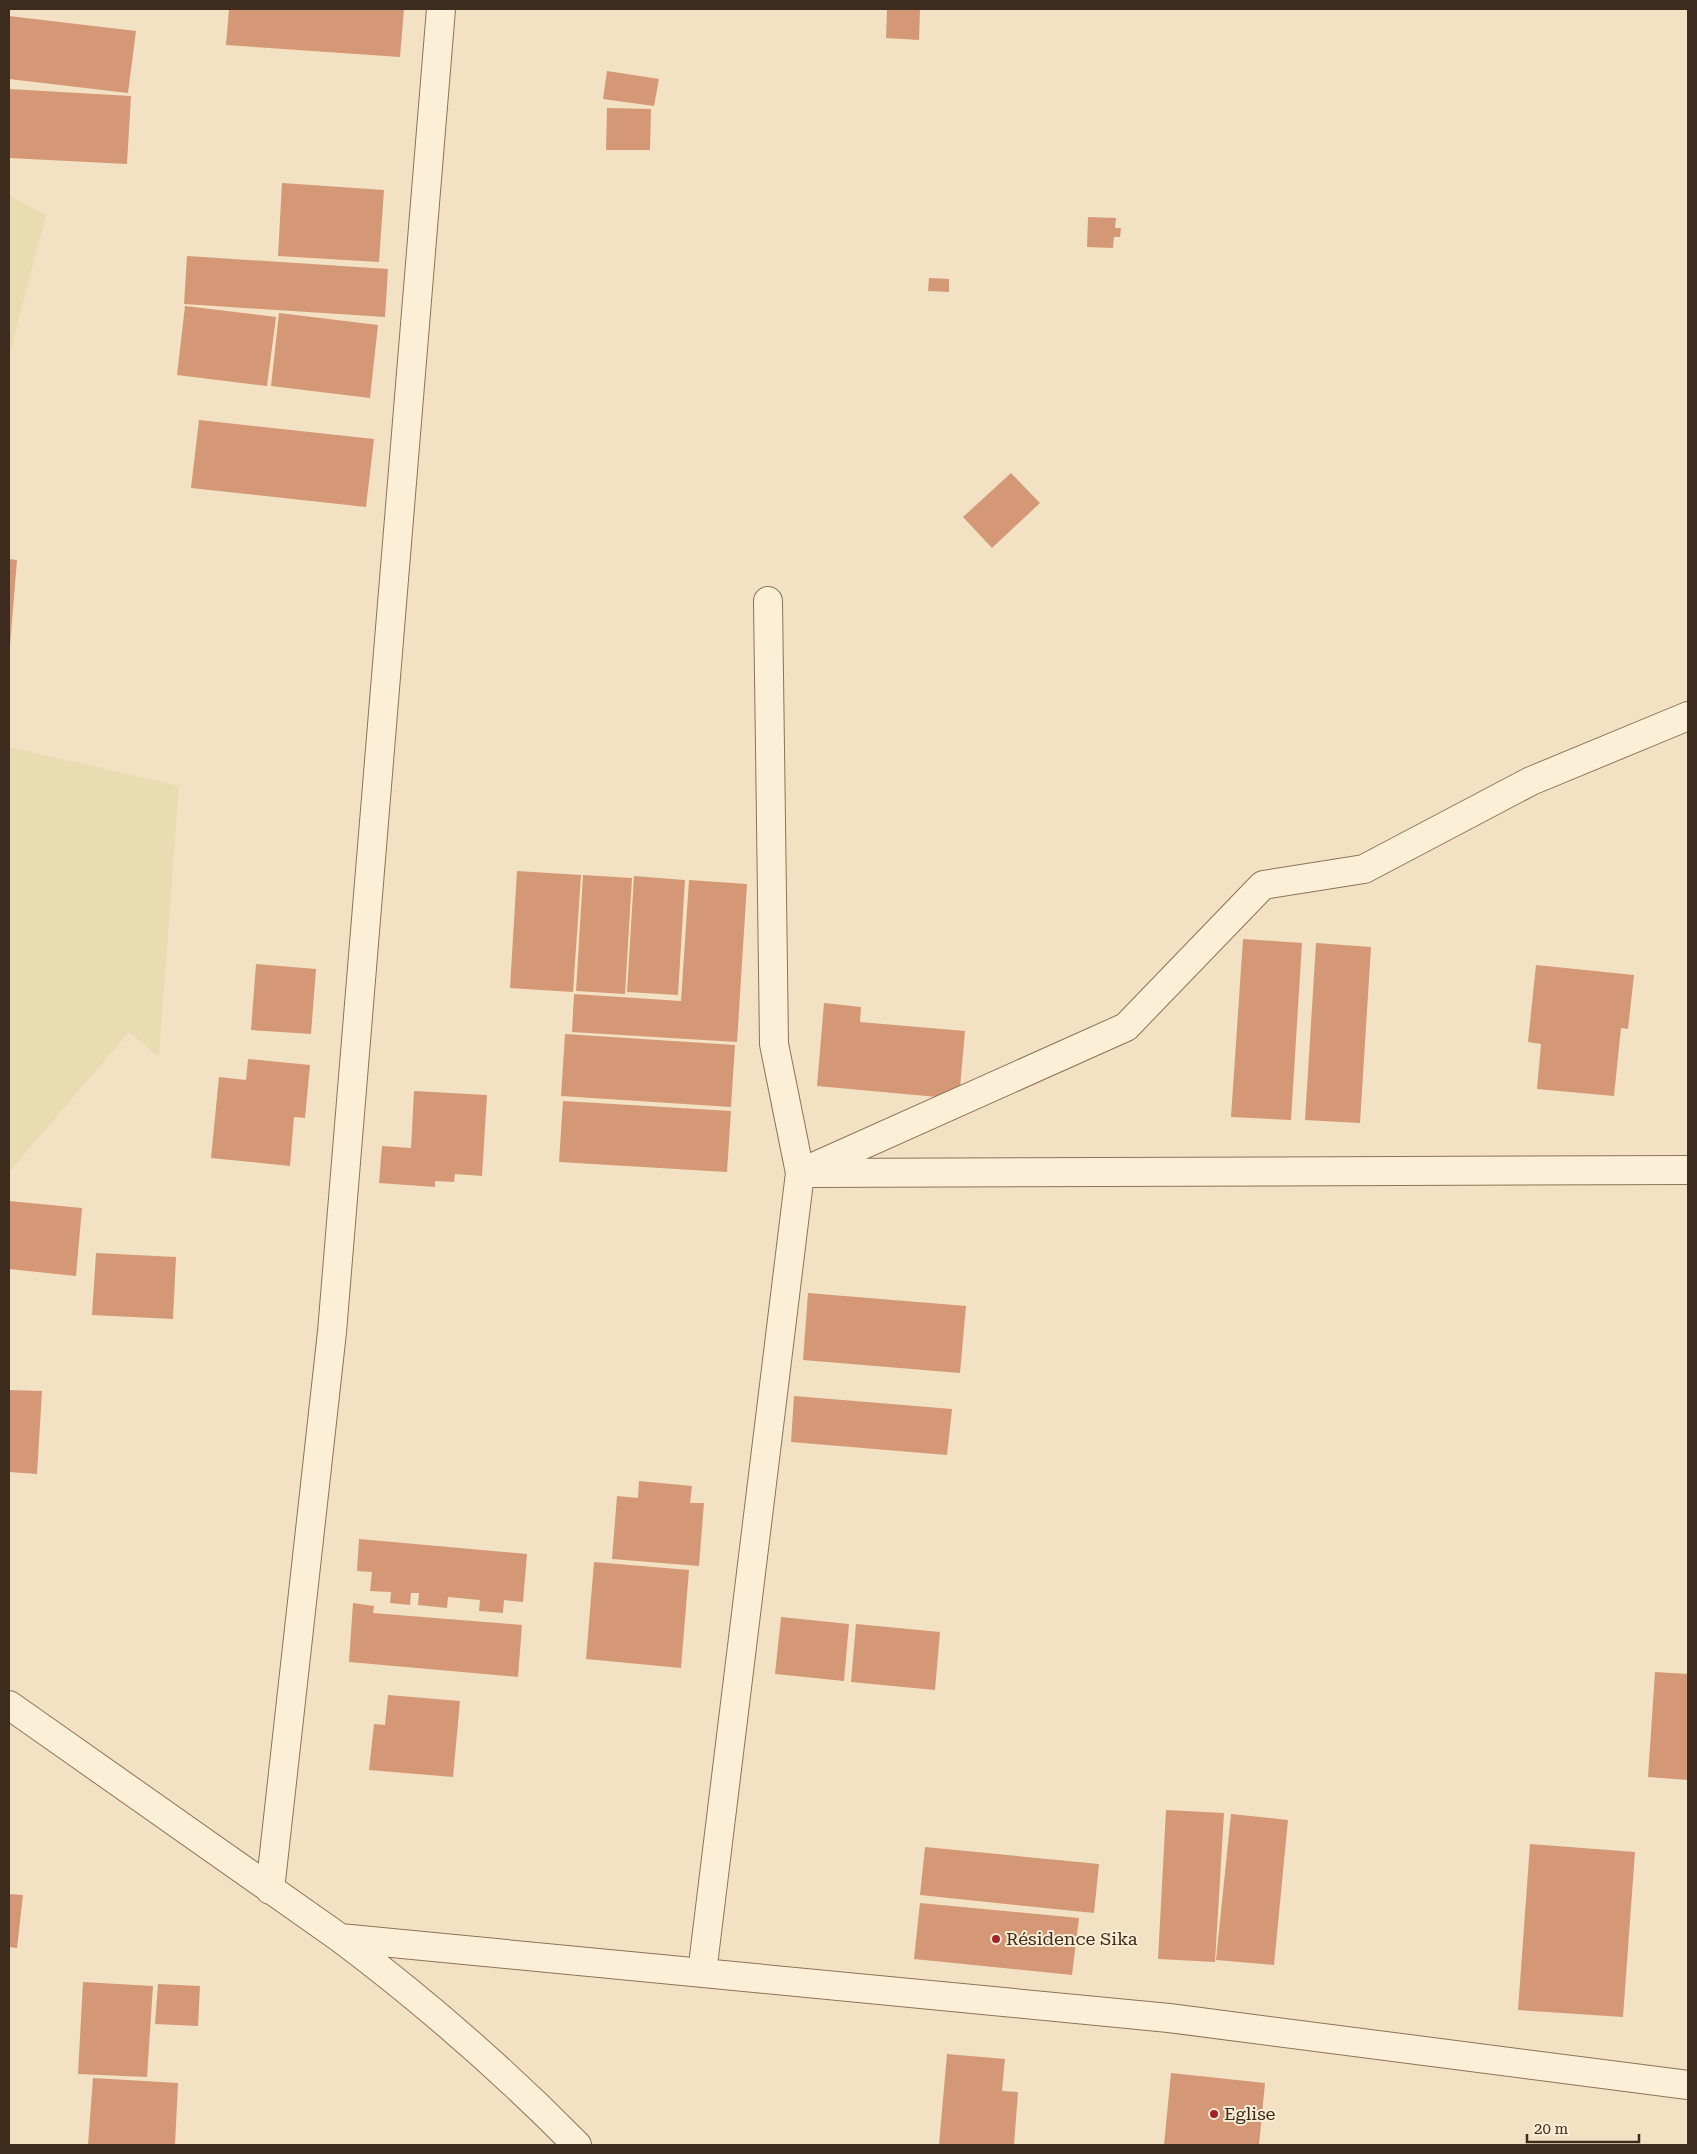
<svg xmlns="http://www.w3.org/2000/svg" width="1697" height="2154" font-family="'Roboto Serif',serif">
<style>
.farmland{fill:#e9dcb0}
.building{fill:#d49876}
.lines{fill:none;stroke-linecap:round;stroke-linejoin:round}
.minor-casing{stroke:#8e7258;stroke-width:30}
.minor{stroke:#fcefd8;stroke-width:28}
.poi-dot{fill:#a3222a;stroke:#f9ecd4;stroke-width:2}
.labels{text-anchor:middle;stroke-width:4;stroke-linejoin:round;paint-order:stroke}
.poi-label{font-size:18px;fill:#3d2b1d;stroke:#f9ecd4;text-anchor:start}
</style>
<rect width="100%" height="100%" fill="#f2e2c3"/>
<path class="farmland" d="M9 195 46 215 9 356Z
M9 747 179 786 159 1057 129 1032 9 1172Z"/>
<path class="building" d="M229 9H404L400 57 226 45Z
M887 9H920L919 40 886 38Z
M9 16 136 31 128 93 9 79Z
M607 71 659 79 654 106 603 99Z
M9 89 131 96 127 164 9 158Z
M607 108 651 109 650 150H606Z
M282 183 384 190 379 262 278 256Z
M1088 217 1116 218 1115 228H1121L1120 237H1114L1113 248 1087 247Z
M187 256 388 269 385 317 184 304Z
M929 278 949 279V292L928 291Z
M185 306 276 317 267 386 177 375Z
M279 313 378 325 370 398 271 386Z
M199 420 374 439 366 507 191 488Z
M1011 473 1040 503 992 548 963 517Z
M9 559 17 560 10 646 9 645Z
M517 871 581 875 573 992 510 988Z
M583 875 632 878 625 994 576 991Z
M634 876 685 880 678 995 627 992Z
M689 880 747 884 737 1042 572 1032 574 994 681 1001Z
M1243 939 1302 943 1291 1120 1231 1117Z
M1316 943 1371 947 1360 1123 1305 1120Z
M256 964 316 969 311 1034 251 1030Z
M1536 965 1634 975 1628 1029 1621 1028 1614 1096 1537 1089 1541 1044 1528 1042Z
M824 1003 861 1007 860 1022 965 1031 959 1099 817 1086Z
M565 1034 735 1045 731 1107 561 1096Z
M248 1059 310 1065 305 1118 294 1117 290 1166 211 1158 219 1077 246 1080Z
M414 1091 487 1095 482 1176 455 1174 454 1182 435 1181V1187L379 1183 382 1146 411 1148Z
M563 1101 731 1111 727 1172 559 1162Z
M9 1201 82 1208 76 1276 9 1269Z
M96 1253 176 1257 173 1319 92 1315Z
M808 1293 966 1306 960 1373 803 1360Z
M9 1390 42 1391 37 1474 9 1472Z
M794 1396 952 1409 947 1455 791 1442Z
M639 1481 692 1486 690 1503H704L699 1566 612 1559 617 1496 638 1498Z
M359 1539 527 1554 523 1602 504 1600 503 1613 479 1611 480 1600 448 1597 447 1608 418 1605 419 1593H411L410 1605 390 1603 391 1592 370 1591 372 1572 357 1571Z
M594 1562 689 1570 681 1668 586 1659Z
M353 1603 374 1606 373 1613 522 1625 518 1677 349 1662Z
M781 1617 849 1624 844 1681 775 1674Z
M856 1624 940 1632 935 1690 851 1682Z
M1655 1672 1688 1674V1780L1648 1777Z
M388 1695 460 1701 453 1777 369 1770 374 1724 385 1725Z
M1166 1810 1224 1813 1215 1962 1158 1959Z
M1231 1814 1288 1820 1274 1965 1216 1960Z
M1530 1844 1635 1852 1623 2017 1518 2010Z
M925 1847 1099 1864 1094 1913 920 1895Z
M9 1894 23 1895 17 1948 9 1947Z
M920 1903 1079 1918 1072 1975 914 1959Z
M83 1982 153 1986 147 2077 78 2074Z
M158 1984 200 1986 198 2026 155 2024Z
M947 2054 1005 2059 1002 2091 1018 2092 1014 2145H939Z
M1171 2073 1265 2083 1259 2145H1164Z
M93 2078 178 2083 175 2145H88Z"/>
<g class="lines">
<defs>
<path id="minor" d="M800 1173 1126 1027 1263 885 1364 869 1531 781 1688 716
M811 1173 1688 1170
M9 1705 340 1938C424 2001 503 2070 577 2145
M270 1890 332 1332 441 9
M340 1938 1169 2018 1688 2085
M702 1973 800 1173 774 1044 768 601"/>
</defs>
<use href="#minor" class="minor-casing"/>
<use href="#minor" class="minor"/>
</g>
<g class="poi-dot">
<circle cx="996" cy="1939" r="5"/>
<circle cx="1214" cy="2114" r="5"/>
</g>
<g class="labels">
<g class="poi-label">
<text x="1006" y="1945">Résidence Sika</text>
<text x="1224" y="2120">Eglise</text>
</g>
</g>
<rect width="1697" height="2154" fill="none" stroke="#3d2b1d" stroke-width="20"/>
<path d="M1527 2134v8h112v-8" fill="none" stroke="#3d2b1d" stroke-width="2.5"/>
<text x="1534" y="2134" font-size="15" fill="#3d2b1d" stroke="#f9ecd4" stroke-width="4" paint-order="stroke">20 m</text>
</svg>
